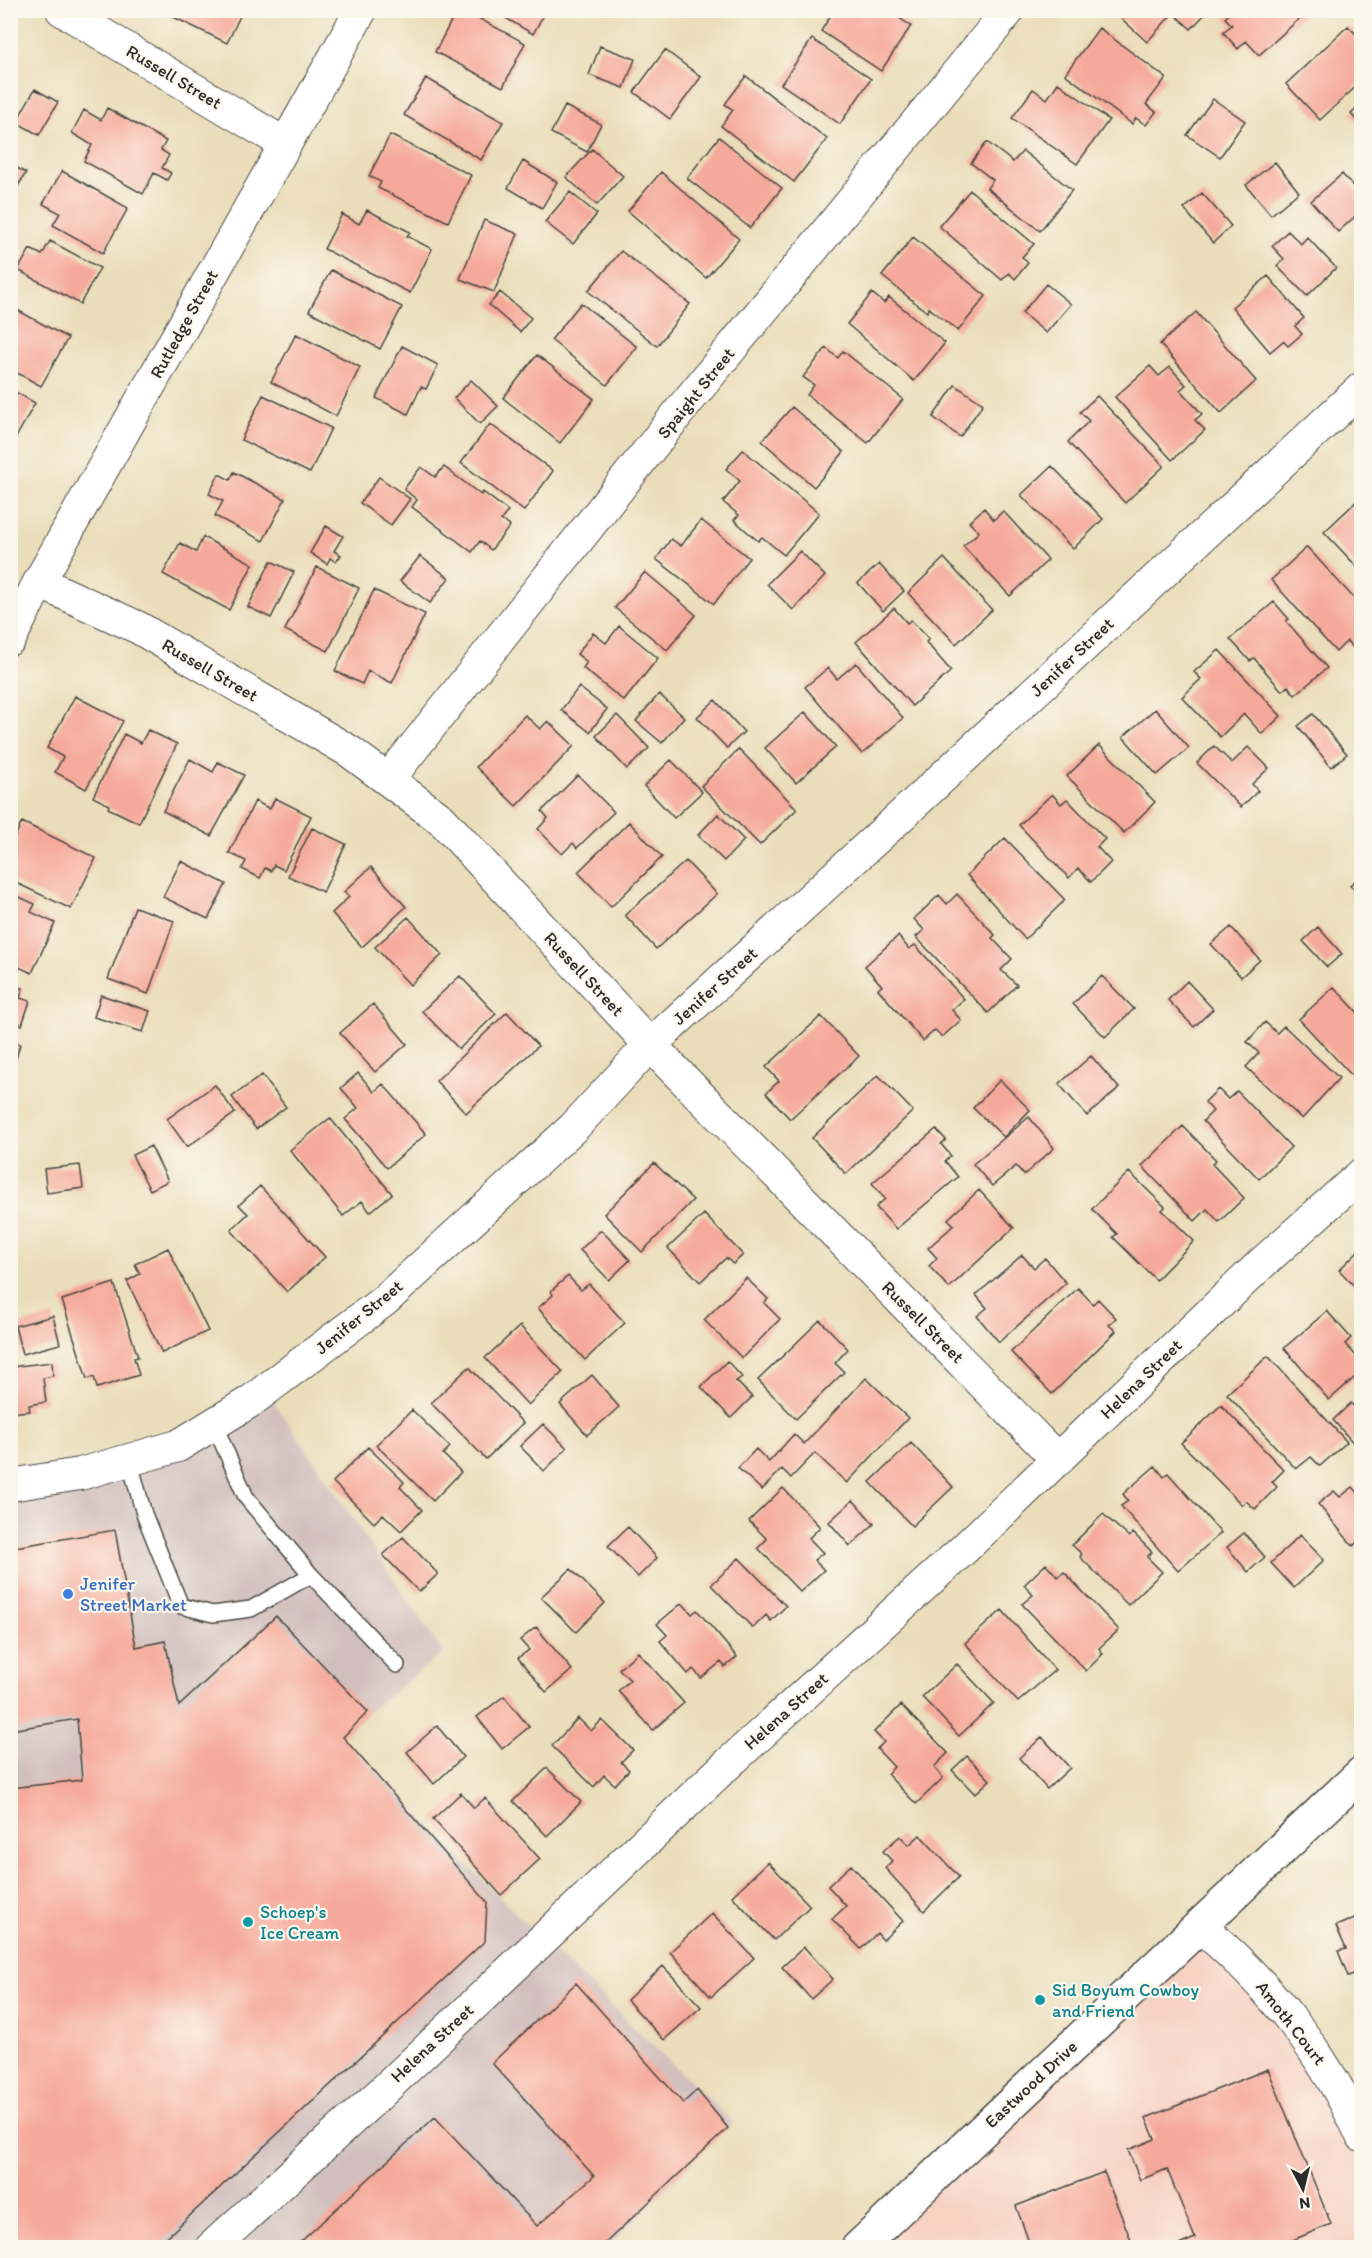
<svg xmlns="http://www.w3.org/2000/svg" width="1372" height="2258" font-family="Itim,sans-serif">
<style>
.built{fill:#f6d2c3}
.industrial{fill:#d1bfbd}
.building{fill:#f5a99a}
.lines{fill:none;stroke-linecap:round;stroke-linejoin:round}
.service-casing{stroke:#484640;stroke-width:18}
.minor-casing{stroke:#484640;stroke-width:34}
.tertiary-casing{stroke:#484640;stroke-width:36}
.service{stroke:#fff;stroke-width:15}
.minor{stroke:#fff;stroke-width:32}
.tertiary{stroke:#fff;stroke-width:33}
.shop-dot{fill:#3f7fe0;stroke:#fbf7ec;stroke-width:2}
.culture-dot{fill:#0f9aa8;stroke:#fbf7ec;stroke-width:2}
.labels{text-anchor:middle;stroke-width:4.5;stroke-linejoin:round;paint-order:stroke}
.street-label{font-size:18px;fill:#2b2b2b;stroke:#fbf7ec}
.shop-label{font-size:18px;fill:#366cbe;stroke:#fbf7ec;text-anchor:start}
.culture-label{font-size:18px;fill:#0d838f;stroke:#fbf7ec;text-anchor:start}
</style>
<rect width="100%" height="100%" fill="#fbf7ec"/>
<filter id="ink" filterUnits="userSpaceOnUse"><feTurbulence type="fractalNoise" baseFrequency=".0167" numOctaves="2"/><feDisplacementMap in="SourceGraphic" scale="12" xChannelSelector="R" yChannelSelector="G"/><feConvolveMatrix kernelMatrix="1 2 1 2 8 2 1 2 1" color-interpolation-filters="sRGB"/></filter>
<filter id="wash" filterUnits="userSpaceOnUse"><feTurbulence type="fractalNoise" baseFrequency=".008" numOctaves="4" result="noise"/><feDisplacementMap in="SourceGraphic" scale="24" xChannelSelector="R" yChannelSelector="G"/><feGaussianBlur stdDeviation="1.35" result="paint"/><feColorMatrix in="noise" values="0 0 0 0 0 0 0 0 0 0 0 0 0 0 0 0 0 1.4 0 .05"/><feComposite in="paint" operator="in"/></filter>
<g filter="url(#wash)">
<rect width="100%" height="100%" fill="#eaddba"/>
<path class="built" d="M1200 1926 1361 2136V2247L858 2248Z"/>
<path class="industrial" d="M266 1390 443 1653 369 1711 343 1738 522 1920 733 2122 606 2247 11 2248V1485L80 1474Z"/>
<g id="blocks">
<path class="building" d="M159 10H237L242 12 227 43Z
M457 10H463L525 43 503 87 435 52Z
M492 10H546L533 34Z
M824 10H896L897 12 895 15 911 26 881 71 821 31 831 15Z
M1112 10H1203L1206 13 1191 29 1173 13 1147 42Z
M1233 10H1309L1259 55 1246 41 1238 49 1223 32 1232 25 1225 18Z
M1348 26 1362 40V81L1320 120 1286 84Z
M1099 28 1166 78 1146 104 1156 112 1146 125 1136 118 1132 124 1065 74Z
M812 39 871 79 840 124 781 84Z
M600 46 635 59 624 88 589 75Z
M665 50 701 77 670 119 634 92Z
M746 76 827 139 794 182 721 126 733 110 725 104Z
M426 78 503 122 481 160 404 115Z
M1058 83 1109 120 1077 164 1012 118 1033 89 1047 99Z
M35 89 58 102 39 135 16 122Z
M1213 99 1245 121 1220 157 1187 135Z
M1362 104V126L1351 114Z
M565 106 601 124 587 152 551 133Z
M107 108 166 141 161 150 169 155 162 168 171 173 167 180 154 173 143 194 84 161 92 145 72 133 84 110 101 120Z
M390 135 471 175 448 222 378 188 381 182 369 176Z
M719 137 782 188 750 228 687 178Z
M987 142 1013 162 1023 151 1072 190 1040 231 987 188 993 180 971 163Z
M592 149 623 176 597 205 566 177Z
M523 161 557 182 542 208 508 188Z
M1275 162 1299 192 1271 215 1246 185Z
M10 164 26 173 10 199Z
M62 171 128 208 103 253 53 225 60 213 43 204Z
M661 172 739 239 706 278 628 211Z
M1342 174 1362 196V210L1338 232 1311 201Z
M970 190 1034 244 1022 257 1028 263 1015 279 1009 273 1002 280 939 226Z
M570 192 597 214 573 244 545 222Z
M1202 193 1231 226 1213 243 1184 209Z
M367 210 410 232 407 236 432 249 410 293 324 249 342 214 359 224Z
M484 220 518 234 494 292 460 279Z
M1288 231 1301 244 1307 237 1336 268 1307 296 1277 266 1284 259 1272 246Z
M913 237 986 296 958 331 929 308 927 312 882 276Z
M50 241 100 268 80 304 18 270 30 249 42 255Z
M621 251 690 304 657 346 588 291Z
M331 270 402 307 380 349 309 311Z
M1268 276 1304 318 1295 326 1302 334 1288 346 1283 341 1270 352 1232 307Z
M1046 284 1071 304 1046 333 1022 313Z
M500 292 531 318 520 332 489 305Z
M872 293 884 303 889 297 945 343 914 381 847 324Z
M581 303 637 347 607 385 551 340Z
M10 306 68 338 41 386 10 369Z
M1196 312 1256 381 1221 413 1160 344Z
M296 334 360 367 336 416 271 382Z
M402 346 438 365 426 389 421 387 408 414 376 398Z
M826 348 838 358 843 351 903 399 868 443 807 395 814 385 803 377Z
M537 355 594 399 560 443 503 398Z
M1150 366 1159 376 1170 367 1186 385 1180 390 1202 414 1195 420 1205 430 1172 460 1115 397Z
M471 380 498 406 480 424 454 398Z
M955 385 983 404 960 437 933 417Z
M10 389 35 403 13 443 10 441Z
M263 395 331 428 310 473 241 440Z
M1097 396 1164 466 1125 503 1068 442 1089 421 1080 412Z
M792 407 844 452 814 487 762 441Z
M490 424 553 471 524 511 461 463Z
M743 450 819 513 784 555 762 537 758 541 734 520 739 515 723 502 740 481 726 469Z
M1052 466 1103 519 1073 549 1021 495Z
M421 467 435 477 444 467 481 495 483 492 508 511 501 520 510 526 491 550 480 541 472 552 412 507 417 500 404 489Z
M234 472 285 499 263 541 215 516 223 501 209 494 219 474 230 480Z
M379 477 410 499 391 525 360 503Z
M1360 498 1362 499V572L1324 532Z
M984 508 994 520 1003 511 1048 560 1010 596 963 546 979 532 969 522Z
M701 520 749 558 714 604 656 559 671 539 681 546Z
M326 526 343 536 334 551 341 555 336 562 330 558 327 564 310 553Z
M203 537 253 564 229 610 163 574 180 543 196 552Z
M1307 547 1362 607V657L1347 641 1336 652 1271 580Z
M800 551 825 576 793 610 767 584Z
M420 556 449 578 430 603 400 581Z
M944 558 992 610 956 644 908 593Z
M271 561 294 572 271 618 248 607Z
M879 564 904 591 883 611 858 583Z
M317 567 359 588 328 651 285 630Z
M645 572 696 615 667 650 615 608Z
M374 590 425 614 392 683 368 671 362 684 335 671Z
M1274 602 1289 619 1286 621 1327 668 1295 695 1288 686 1282 691 1254 658 1250 661 1230 639Z
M894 608 907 623 911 620 929 639 926 642 951 671 912 706 856 642Z
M619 626 658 658 624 701 583 668 587 662 577 654 593 633 606 643Z
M1219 650 1281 716 1262 734 1244 714 1220 737 1182 697 1201 679 1194 672Z
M856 663 903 718 862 754 805 687 828 668 837 679Z
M579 687 607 709 590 732 561 710Z
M659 694 684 717 662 743 636 721Z
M75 696 123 721 86 789 55 772 63 757 47 748Z
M715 700 744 732 727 748 697 717Z
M1155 709 1189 748 1157 775 1123 737Z
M805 712 836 747 796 783 765 748Z
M1313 714 1347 754 1331 767 1298 726Z
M525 715 540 729 548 721 574 746 516 806 476 767Z
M617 715 649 748 627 769 596 736Z
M148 730 177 744 139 823 108 808 109 805 93 797 124 734 141 743Z
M1099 745 1155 802 1124 833 1067 776Z
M1214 746 1232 763 1248 747 1269 768 1252 784 1258 791 1241 807 1197 763Z
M739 749 797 809 760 845 701 786Z
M190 759 213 772 218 762 244 775 211 836 163 811Z
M671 760 702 792 674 818 644 786Z
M578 775 614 812 577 848 573 843 562 854 538 829 548 818 542 811Z
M1052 794 1061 804 1067 799 1105 839 1097 847 1111 862 1091 882 1078 868 1069 878 1019 825Z
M275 798 311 816 284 870 274 865 271 871 265 868 260 878 242 869 246 861 229 853 255 801 270 809Z
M718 814 744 840 724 861 698 835Z
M22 822 96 858 71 909 10 880V847Z
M629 822 662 857 611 907 578 872Z
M312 828 346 844 323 892 288 876Z
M1005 838 1065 900 1025 939 967 875Z
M181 861 226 884 208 919 163 897Z
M686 861 717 894 656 949 625 915Z
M371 867 406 907 362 947 332 913 349 897 344 892Z
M1362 875V898L1350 885Z
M957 894 995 935 992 938 1012 959 1001 970 1017 985 988 1013 916 937 924 930 914 919 939 895 947 904Z
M15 895 35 904 31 912 55 923 32 973 10 963V901Z
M135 907 174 921 148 994 108 979Z
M408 917 442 955 410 985 375 947Z
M1231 927 1260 960 1241 977 1211 944Z
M1318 927 1342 954 1327 967 1303 941Z
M898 936 909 949 915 945 964 999 952 1010 961 1020 942 1037 935 1030 923 1041 878 989 882 986 865 966Z
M460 976 496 1014 459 1049 422 1011Z
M1102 976 1134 1009 1105 1037 1073 1004Z
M1187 981 1213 1009 1194 1027 1168 1000Z
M10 985 23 988 20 998 30 1001 22 1025 10 1021Z
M1334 987 1362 1017V1074L1356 1080 1299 1019Z
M101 995 150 1011 143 1032 94 1017Z
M373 1004 407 1044 375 1072 340 1033Z
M507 1012 538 1046 466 1113 436 1081Z
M821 1016 859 1056 790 1119 766 1093 779 1081 766 1067Z
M1265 1022 1277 1033 1284 1026 1339 1078 1302 1119 1246 1067 1259 1053 1247 1042Z
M10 1041 20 1044 11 1077H10Z
M1091 1056 1119 1088 1087 1116 1059 1084Z
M358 1073 374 1092 383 1084 426 1134 387 1168 345 1119 358 1108 341 1088Z
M262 1075 286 1107 256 1129 232 1097Z
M878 1075 913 1111 846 1174 812 1138Z
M1000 1080 1030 1110 1004 1137 973 1108Z
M215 1085 235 1113 187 1147 167 1119Z
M1218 1089 1228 1099 1237 1091 1291 1147 1259 1179 1203 1121 1213 1111 1205 1102Z
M1029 1117 1054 1148 1024 1175 1016 1166 992 1186 973 1164Z
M330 1118 392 1194 370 1212 362 1201 343 1216 290 1150Z
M1183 1126 1216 1160 1212 1164 1244 1198 1219 1222 1207 1209 1195 1221 1142 1166Z
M936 1129 946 1140 941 1144 951 1156 945 1161 958 1177 896 1229 876 1207 885 1199 872 1183Z
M151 1146 168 1181 150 1190 132 1155Z
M654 1163 693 1200 642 1252 604 1214Z
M80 1165 83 1188 47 1193 44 1169Z
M1129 1172 1165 1207 1162 1210 1194 1241 1156 1280 1113 1237 1117 1234 1092 1209Z
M260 1186 325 1257 287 1292 231 1230 248 1214 239 1205Z
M979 1190 1014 1228 949 1288 929 1266 937 1258 928 1248 954 1225 948 1219Z
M704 1214 743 1255 733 1264 726 1258 700 1282 668 1248Z
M601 1230 630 1260 609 1280 580 1250Z
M1362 1247V1294L1339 1270Z
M168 1248 208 1331 162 1353 127 1281 140 1274 135 1264Z
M1022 1255 1034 1268 1045 1258 1066 1283 999 1342 977 1316 987 1308 976 1295Z
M568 1276 581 1290 589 1284 625 1323 585 1360 538 1308 553 1295 551 1291Z
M746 1278 768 1299 764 1303 780 1319 742 1358 704 1320Z
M114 1283 138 1357 134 1358 139 1375 97 1388 94 1377 87 1379 62 1300Z
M1078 1288 1093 1304 1098 1299 1116 1318 1109 1325 1116 1331 1052 1394 1011 1352Z
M1327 1311 1351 1338 1345 1344 1362 1362V1371L1329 1400 1284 1348Z
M53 1316 60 1344 22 1354 15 1326Z
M820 1320 848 1349 835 1363 844 1372 796 1419 758 1380Z
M520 1326 563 1372 528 1405 485 1358Z
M1268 1356 1347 1442 1320 1466 1311 1457 1296 1469 1227 1394Z
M727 1361 742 1377 736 1381 752 1397 731 1418 701 1387Z
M52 1362 53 1376 43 1378 46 1402 29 1405 30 1411 10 1413V1367Z
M469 1367 523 1423 486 1459 431 1403Z
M592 1375 619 1407 587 1435 560 1404Z
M866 1378 908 1418 847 1483 815 1453 791 1478 782 1469 762 1490 738 1468 756 1449 769 1462 794 1434 804 1444Z
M1351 1403 1362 1415V1445L1358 1448 1333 1420Z
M1221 1405 1284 1470 1272 1482 1277 1487 1255 1509 1246 1501 1242 1505 1181 1443Z
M412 1410 450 1447 443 1454 461 1472 433 1501 376 1445Z
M543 1424 567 1448 544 1471 520 1446Z
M911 1443 953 1487 912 1526 870 1482Z
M368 1447 404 1482 400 1487 422 1510 401 1531 383 1514 374 1523 333 1482Z
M1155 1466 1164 1477 1168 1473 1221 1533 1178 1571 1121 1506 1128 1501 1123 1494Z
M1353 1487 1362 1497V1538L1353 1546 1318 1504 1334 1491 1340 1497Z
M783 1488 820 1527 809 1538 823 1553 814 1560 824 1570 800 1592 758 1548 767 1539 749 1521Z
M853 1500 874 1524 850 1546 829 1522Z
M1103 1514 1129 1537 1133 1533 1152 1552 1147 1557 1162 1572 1128 1605 1080 1557 1082 1554 1072 1545Z
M628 1527 657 1558 638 1577 608 1546Z
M115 1530 136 1647 165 1641 179 1706 276 1616 368 1712 343 1737 487 1902 485 1941 155 2248H10V1788L82 1780 77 1719 10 1730V1548Z
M1244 1533 1265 1557 1248 1572 1227 1547Z
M1300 1535 1324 1560 1294 1588 1271 1563Z
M403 1537 438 1574 419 1592 383 1555Z
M739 1558 786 1606 771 1621 766 1615 753 1628 711 1585Z
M1046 1564 1058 1577 1064 1572 1119 1630 1099 1648 1103 1654 1086 1671 1022 1604 1033 1595 1024 1585Z
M571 1569 605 1603 576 1632 541 1597Z
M682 1603 692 1614 697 1610 737 1657 725 1667 721 1662 701 1678 693 1669 688 1674 660 1641 667 1635 657 1624Z
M1002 1610 1055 1670 1018 1702 965 1643Z
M536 1627 572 1670 546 1692 518 1658 529 1650 520 1640Z
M638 1652 684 1703 653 1730 618 1691 630 1680 619 1669Z
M957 1664 994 1703 959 1736 922 1697Z
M504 1696 529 1727 502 1749 477 1717Z
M901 1705 948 1753 934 1767 943 1778 916 1804 887 1774 894 1767 877 1749 884 1742 874 1732Z
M578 1718 591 1731 602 1720 633 1750 621 1762 629 1770 615 1785 604 1775 594 1787 552 1746Z
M437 1726 463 1757 434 1784 407 1752Z
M1042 1737 1070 1768 1047 1789 1019 1758Z
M967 1756 990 1780 975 1794 952 1770Z
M547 1768 581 1802 547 1836 513 1801Z
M461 1793 474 1808 485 1798 540 1859 501 1895 433 1819Z
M920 1835 959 1877 924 1911 885 1868 892 1861 883 1851 900 1836 909 1845Z
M768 1862 810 1906 774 1940 732 1896Z
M851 1865 903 1921 883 1940 877 1933 861 1949 832 1919 846 1906 828 1886Z
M712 1913 754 1958 711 1997 670 1952Z
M1362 1915V1987H1361L1356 1973 1348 1976 1338 1951 1346 1949 1336 1926Z
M804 1947 833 1979 811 1999 782 1967Z
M663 1966 701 2007 664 2040 627 2000Z
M576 1983 683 2103 697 2090 728 2128 600 2248H294L435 2117 537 2226 594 2176 492 2063Z
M1268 2069 1331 2224 1274 2248H1172L1195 2238 1167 2169 1140 2180 1128 2150 1155 2139 1146 2118Z
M1104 2172 1134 2248H1031L1016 2206Z"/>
</g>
</g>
<g filter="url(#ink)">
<use href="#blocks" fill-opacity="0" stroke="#484640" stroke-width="1.5"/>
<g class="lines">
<defs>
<path id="service" d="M214 1424 246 1497 311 1575 397 1665
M129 1459 144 1514 181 1606 213 1614 251 1609 311 1575"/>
<path id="minor" d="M62 10 285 144
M39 582 139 628 349 751 442 820 650 1045 1058 1460
M10 639 39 582 361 10
M388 780 683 407 1009 10
M10 1485 80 1474 178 1446 251 1401 385 1300 574 1127 650 1045 889 827 1362 388
M1200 1926C1270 1986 1323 2051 1362 2136
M211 2248 383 2091 718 1773 964 1549 1261 1264 1362 1174"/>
<path id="tertiary" d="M858 2248 1362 1773"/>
</defs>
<use href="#service" class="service-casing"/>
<use href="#minor" class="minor-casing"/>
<use href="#tertiary" class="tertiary-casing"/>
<use href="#service" class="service"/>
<use href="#minor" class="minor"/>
<use href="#tertiary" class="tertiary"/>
</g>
</g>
<circle class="shop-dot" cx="68" cy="1594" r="6"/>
<g class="culture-dot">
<circle cx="248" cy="1922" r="6"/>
<circle cx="1040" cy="2000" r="6"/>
</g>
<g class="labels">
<g class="street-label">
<text transform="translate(174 77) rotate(31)" y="6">Russell Street</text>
<text transform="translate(184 324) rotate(-61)" y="6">Rutledge Street</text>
<text transform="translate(696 393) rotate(-51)" y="6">Spaight Street</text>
<text transform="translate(1072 657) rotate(-43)" y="6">Jenifer Street</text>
<text transform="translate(210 670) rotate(30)" y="6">Russell Street</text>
<text transform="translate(584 974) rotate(47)" y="6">Russell Street</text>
<text transform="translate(715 986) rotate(-42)" y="6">Jenifer Street</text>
<text transform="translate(359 1317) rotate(-39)" y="6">Jenifer Street</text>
<text transform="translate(923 1322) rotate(45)" y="6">Russell Street</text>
<text transform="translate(1141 1379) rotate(-44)" y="6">Helena Street</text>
<text transform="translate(786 1711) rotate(-42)" y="6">Helena Street</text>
<text transform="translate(1291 2023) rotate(52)" y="6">Amoth Court</text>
<text transform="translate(432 2043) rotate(-43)" y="6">Helena Street</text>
<text transform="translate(1031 2084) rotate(-43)" y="6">Eastwood Drive</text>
</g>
<g class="shop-label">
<text x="80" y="1590">Jenifer<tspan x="80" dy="21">Street Market</tspan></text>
</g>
<g class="culture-label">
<text x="260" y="1918">Schoep's<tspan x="260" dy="21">Ice Cream</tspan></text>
<text x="1052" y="1996">Sid Boyum Cowboy<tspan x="1052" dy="21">and Friend</tspan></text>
</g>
</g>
<rect width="1372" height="2258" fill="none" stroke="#fbf7ec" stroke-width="36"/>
<g transform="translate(1303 2189) rotate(173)" stroke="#fbf7ec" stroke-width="4.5" paint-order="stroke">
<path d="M0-4.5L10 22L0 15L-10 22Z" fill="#2b2b2b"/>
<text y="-9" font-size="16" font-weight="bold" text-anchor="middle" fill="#2b2b2b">N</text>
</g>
</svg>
